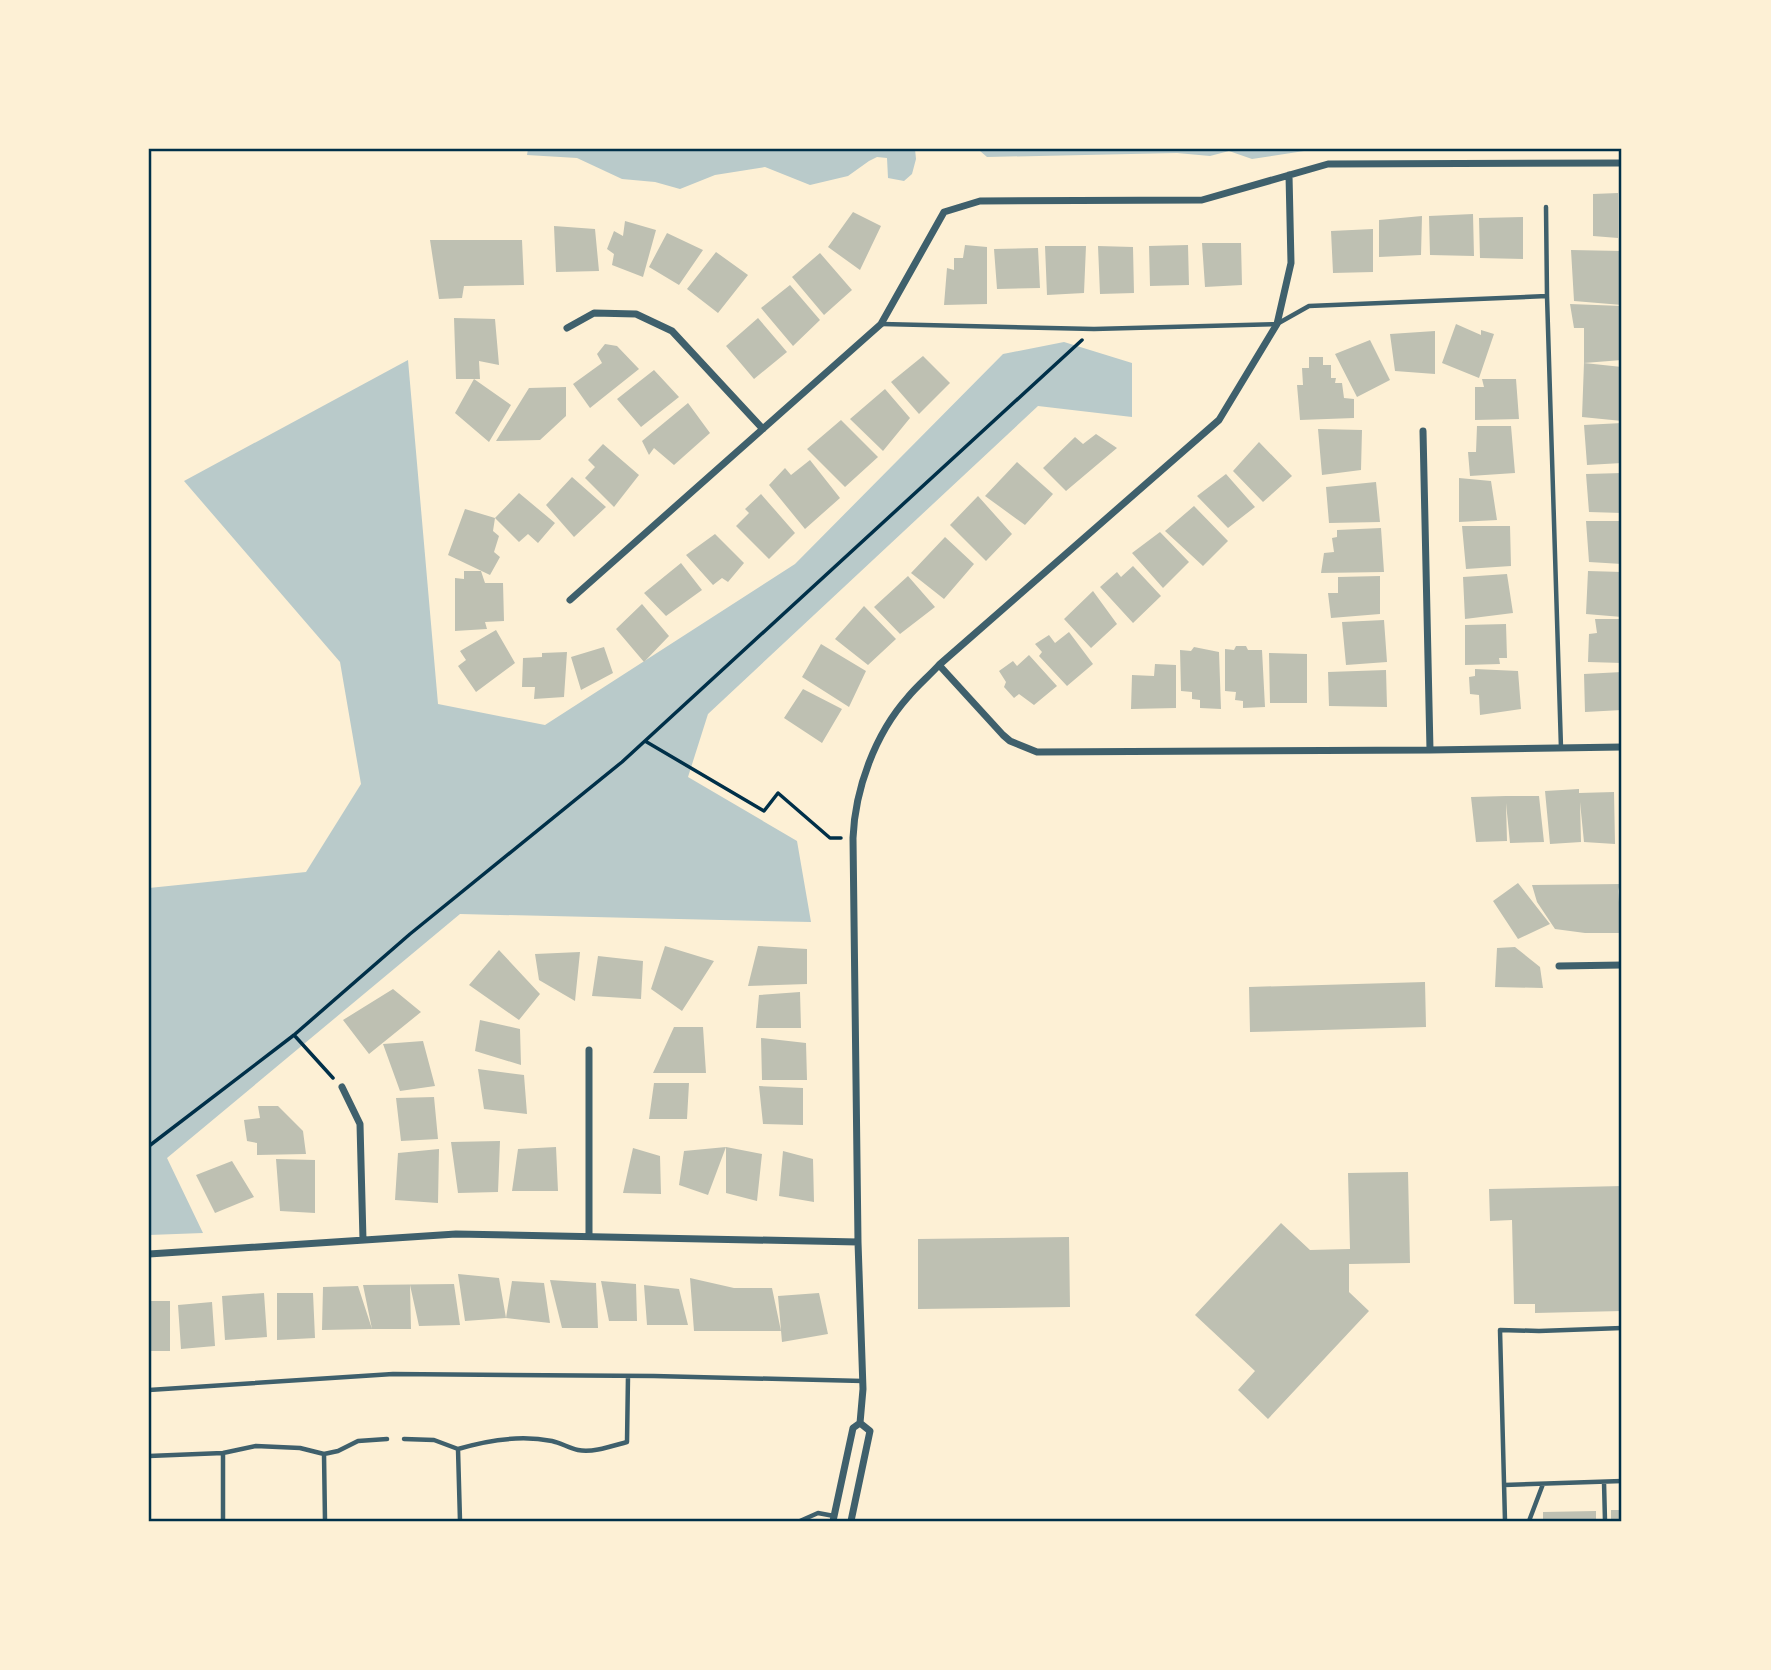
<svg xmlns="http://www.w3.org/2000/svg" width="1771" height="1670" font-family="Arial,sans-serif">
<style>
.green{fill:#b9caca}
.building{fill:#bec0b2}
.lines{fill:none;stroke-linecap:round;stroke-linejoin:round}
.path{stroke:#003049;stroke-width:3.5}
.service{stroke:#3f606c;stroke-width:4.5}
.minor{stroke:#3f606c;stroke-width:7}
.neatline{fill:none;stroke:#003049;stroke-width:2.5}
</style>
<rect width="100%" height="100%" fill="#fdf0d5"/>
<path class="green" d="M528 149H915L916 159 912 174 904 181 888 178 887 158 877 157 869 161 848 176 810 185 765 167 715 175 680 189 655 182 622 179 577 158 527 155Z
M937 149H1317L1252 159 1229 151 1210 156 1177 153 987 157 980 151Z
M1064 342 1132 363V417L1038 406 708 714 688 777 797 841 811 922 460 914 167 1158 203 1233 149 1235V888L306 872 361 784 340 662 184 481 408 360 438 704 545 725 795 564 1003 354Z"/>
<path class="building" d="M1618 193V238L1593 236V194Z
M853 212 881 226 860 270 828 247Z
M1473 214 1474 256 1430 255 1429 216Z
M1422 216 1421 255 1379 257V220Z
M1523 217V259L1480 258 1479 218Z
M625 221 656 230 643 277 612 265 614 254 607 249 614 231 623 236Z
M554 226 595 229 599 271 556 272Z
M1373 229V272L1333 273 1331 231Z
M667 233 703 250 679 285 649 267Z
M430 240H522L524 285 464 286 462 298 439 299Z
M1202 243H1241L1242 285 1205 287Z
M965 245 987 247V304L944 305 947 268 954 270V258H963Z
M1188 245 1189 285 1150 286 1149 246Z
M1045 246H1086L1084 293 1047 295Z
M1098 246 1133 247 1134 293 1100 294Z
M1038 248 1040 288 997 289 994 249Z
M1571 250 1622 251V305L1574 301Z
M716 252 748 275 718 313 687 289Z
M820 253 852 290 824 315 792 277Z
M790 285 820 320 793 346 761 308Z
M1570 304 1622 306V360L1584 363V328H1574Z
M454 318 495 319 499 365 479 361 480 379H456Z
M758 318 787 352 754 379 726 346Z
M1456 324 1481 335V330L1494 334 1479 378 1442 363Z
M1435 331V374L1395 371 1390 334Z
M1370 340 1390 380 1357 397 1335 354Z
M605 344 617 346 639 369 590 408 573 384 602 363 597 354Z
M923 356 950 383 919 414 891 382Z
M1309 357H1323V365H1331V378H1336L1335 383H1342L1344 398 1354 399V418L1300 420 1297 385H1303L1302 368H1309Z
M1584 363 1622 367V421L1582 417Z
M654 370 679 397 641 427 617 399Z
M474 379 511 405 489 442 455 413Z
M1482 379H1516L1519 419 1475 420V387H1484Z
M566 387V416L540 440 496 441 529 388Z
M885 389 910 418 883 451 850 419Z
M688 403 710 433 674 465 654 448 649 455 642 441Z
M841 420 878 457 845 487 807 449Z
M1622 423V463L1587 465 1584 425Z
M1477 426H1511L1515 473 1470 476 1468 452H1476Z
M1318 429 1362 430 1361 470 1322 475Z
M1096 434 1117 448 1066 491 1043 468 1075 437 1083 444Z
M1259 442 1292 476 1263 502 1233 471Z
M603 444 639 475 614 507 585 478 595 467 588 460Z
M810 460 840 498 805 529 769 485 785 468 791 475Z
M1017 462 1053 494 1025 525 985 496Z
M1622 473V513L1589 512 1586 474Z
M1226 474 1255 507 1228 528 1197 496Z
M572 477 606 507 574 537 546 505Z
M1459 478 1491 481 1497 520 1459 522Z
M1376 482 1380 522 1329 523 1326 487Z
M519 493 555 523 538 543 528 534 519 542 495 518 493 531 499 536 494 552 500 557 490 575 448 555 465 509 495 518Z
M761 494 795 533 769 559 736 526 749 513 745 509Z
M978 496 1012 534 986 561 950 525Z
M1194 506 1228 541 1203 566 1165 531Z
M1586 521H1622V564L1589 562Z
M1462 526H1510L1511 566 1466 569Z
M1381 528 1384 572 1321 573 1324 553 1334 552 1332 538 1337 537V530Z
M1160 532 1189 562 1163 588 1132 553Z
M715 534 744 563 728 582 722 578 713 585 686 555Z
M945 537 974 564 944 599 911 573Z
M681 563 702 590 666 616 644 593Z
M1133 566 1161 596 1133 623 1100 587 1117 572 1121 577Z
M464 571H481L485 583H503L504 621 485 622 487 629 455 631V578L464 579Z
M1588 571 1622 572V617L1586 614Z
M1507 574 1513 613 1465 619 1463 577Z
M908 576 935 607 900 634 874 607Z
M1380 576V614L1331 618 1328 593H1338V577Z
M1093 591 1117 624 1091 648 1064 619Z
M642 604 669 636 644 662 616 629Z
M864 606 896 639 868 665 835 639Z
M1595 619H1622V663L1588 662 1589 634 1597 633Z
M1384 620 1387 662 1346 665 1342 622Z
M1506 624 1507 658H1499L1500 664 1465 665V625Z
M496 630 515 663 476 692 458 666 466 660 460 651Z
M1069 632 1093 664 1067 686 1039 656 1042 652 1035 644 1049 635 1055 643Z
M821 644 866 671 849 707 802 677Z
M1236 646H1246L1248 650H1262L1265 707 1243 708V701L1235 700 1236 692 1225 691V649L1234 650Z
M604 647 613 673 581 690 571 657Z
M1194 647 1219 652 1221 709 1200 708V700L1192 699V692L1181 691 1180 650 1191 651Z
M567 652 564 697 534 699 535 687H522L523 658 542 657V653Z
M1269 653 1307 654V703H1270Z
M1029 655 1057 686 1034 705 1019 694 1014 698 1004 687 1006 682 999 671 1013 661 1017 666Z
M1155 664 1176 665V708L1131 709 1132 675 1154 676Z
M1475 669 1518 671 1521 709 1480 715 1479 695 1470 694 1469 677 1475 676Z
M1386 670 1387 707 1329 706 1328 672Z
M1622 672V710L1585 712 1584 674Z
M803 689 842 709 822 743 784 718Z
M1579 789V793L1614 792 1615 844 1584 842 1580 802 1581 842 1550 844 1545 791Z
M1506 796H1539L1544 842 1510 843 1506 803 1507 841 1476 842 1471 797Z
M1620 797H1622V839L1619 840Z
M1518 883 1550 924 1518 939 1493 901Z
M1622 884V903L1618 887 1621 933H1585L1555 929 1537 902 1532 885Z
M665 946 714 961 682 1011 651 989Z
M758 946 807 949V984L748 986Z
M1515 947 1540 967 1543 988 1495 987 1497 948Z
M499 950 540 994 519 1020 469 985Z
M580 952 575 1001 539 980 535 954Z
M598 956 643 961 641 999 592 996Z
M1425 982 1426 1027 1250 1032 1249 987Z
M393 989 421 1012 369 1054 343 1020Z
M800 992 801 1028H756L759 995Z
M480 1020 520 1029 521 1065 475 1051Z
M674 1027H703L706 1073H653Z
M761 1038 806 1043 807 1080H762Z
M423 1041 435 1086 400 1091 383 1044Z
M478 1069 524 1075 527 1114 484 1109Z
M654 1083H689L687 1119H649Z
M759 1086 803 1088V1125L763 1124Z
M434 1097 438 1139 401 1141 396 1098Z
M258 1106H278L303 1131 306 1154 257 1155V1143L247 1141 244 1120 260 1118Z
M500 1141 498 1192 458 1193 451 1142Z
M556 1147 558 1191H512L518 1149Z
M726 1147 708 1195 679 1185 684 1151Z
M726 1147 762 1154 757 1201 726 1193Z
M633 1148 660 1156 661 1194 623 1193Z
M439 1149 438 1203 395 1200 398 1153Z
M783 1151 813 1159 814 1202 779 1196Z
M276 1159 315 1160V1213L280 1211Z
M232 1161 254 1197 215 1213 196 1175Z
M1408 1172 1410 1263 1349 1264V1292L1369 1311 1268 1419 1238 1390 1255 1371 1195 1315 1281 1223 1310 1250 1350 1249 1348 1173Z
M1622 1186V1311L1535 1313V1304H1514L1512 1220 1490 1221 1489 1189Z
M1069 1237 1070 1307 918 1309V1239Z
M458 1274 499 1278 506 1318 465 1321Z
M690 1278 734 1288H772L781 1331H694Z
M550 1280 596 1283 598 1328H562Z
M512 1281 544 1283 550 1323 506 1318Z
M601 1281 636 1284 637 1321H609Z
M454 1284 460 1325 419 1326 410 1285 411 1329H372L363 1285Z
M644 1285 679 1289 688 1325H647Z
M358 1286 372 1329 322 1330 323 1287Z
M264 1293 267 1337 225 1340 222 1296Z
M277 1293H313L315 1338 277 1340Z
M819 1293 828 1334 782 1342 778 1296Z
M149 1301H170V1351H149Z
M212 1302 215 1346 181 1349 178 1305Z
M1611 1510H1622V1521H1611Z
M1596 1511V1521H1543V1512Z"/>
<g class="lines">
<path class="path" d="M645 741 764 811 778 793 830 838H841
M294 1035 333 1078
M149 1146 294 1035 410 934 622 762 1082 340"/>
<path class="service" d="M1546 207 1547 296 1561 748
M882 324 1094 329 1277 324 1309 306 1547 296
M149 1390 393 1374 654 1376 863 1381
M404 1439 434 1440 458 1449
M324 1454 325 1521
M149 1456 223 1453 256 1446 300 1448 324 1454 338 1451 358 1441 387 1439
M1604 1482 1605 1521
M1504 1485 1622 1481
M223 1521V1453
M460 1521 458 1449C488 1440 521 1435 552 1441 561 1443 569 1448 578 1450 593 1453 612 1446 627 1442L628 1376
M800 1521 818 1513 834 1516
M1505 1521 1500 1330 1539 1331 1622 1328
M1529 1521 1543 1484"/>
<path class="minor" d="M567 328 594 313 636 314 672 331 763 429
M1423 431 1430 750
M570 600 881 324 944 212 980 201 1202 200 1328 164 1622 163
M939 665 1003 735 1010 741 1037 752 1430 750 1622 747
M1559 966 1622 965
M589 1050V1235
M342 1087 360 1124 363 1240
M149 1254 456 1234 858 1242
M833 1521 853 1428 860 1423 863 1389 858 1242 853 838C855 789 875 734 908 697 917 686 929 676 939 665L1219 420 1277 324 1291 263 1289 175
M851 1521 870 1431 860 1423"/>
</g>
<rect width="1771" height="1670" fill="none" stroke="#fdf0d5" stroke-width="301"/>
<rect x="150" y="150" width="1470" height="1370" class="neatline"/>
</svg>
